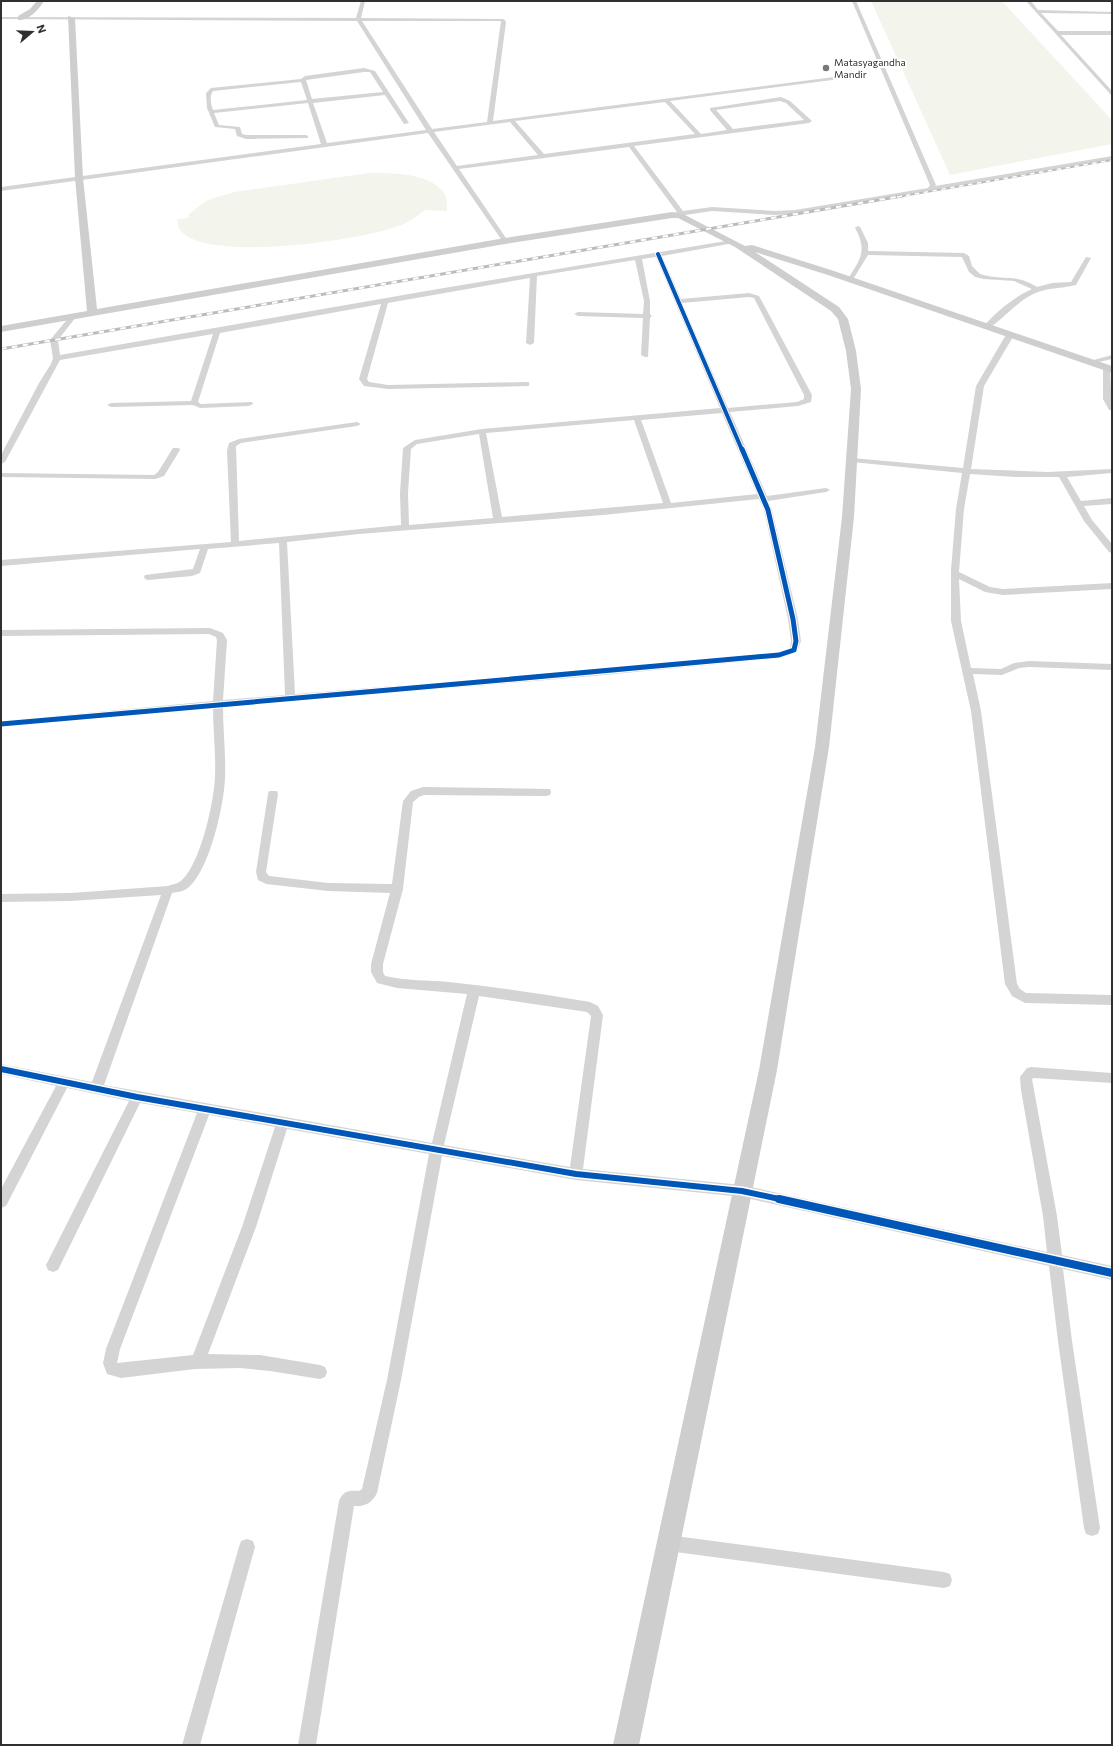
<svg xmlns="http://www.w3.org/2000/svg" width="1113" height="1746" font-family="Commissioner,sans-serif">
<style>
.green{fill:#f3f5ec}
.lines{fill:none;stroke-linecap:round;stroke-linejoin:round}
.street{fill:#d4d4d4;fill-rule:evenodd}
.secondary{fill:#cecece;fill-rule:evenodd}
.rail-far1-casing{stroke:#bcbcbc;stroke-width:2}
.rail-casing{stroke:#bcbcbc;stroke-width:3}
.rail-far1{stroke:#fff;stroke-width:1.5;stroke-dasharray:4.5;stroke-linecap:butt}
.rail{stroke:#fff;stroke-width:2;stroke-dasharray:5.5;stroke-linecap:butt}
.cycleway-far3-casing{stroke:#fff;stroke-width:5.5}
.cycleway-far2-casing{stroke:#fff;stroke-width:7}
.cycleway-far1-casing{stroke:#fff;stroke-width:9}
.cycleway-casing{stroke:#fff;stroke-width:11}
.cycleway-far3{stroke:#0057b8;stroke-width:4}
.cycleway-far2{stroke:#0057b8;stroke-width:5}
.cycleway-far1{stroke:#0057b8;stroke-width:6}
.cycleway{stroke:#0057b8;stroke-width:8}
.poi-dot{fill:#787878;stroke:#fff;stroke-width:1.5}
.labels{text-anchor:middle;stroke-width:4;stroke-linejoin:round;paint-order:stroke}
.far-poi-label{font-size:10px;fill:#303030;stroke:#fff;text-anchor:start}
</style>
<rect width="100%" height="100%" fill="#fff"/>
<path class="green" d="M871 1H1002L1112 120V144L950 175Z
M369 173C391 173 429 172 444 193 448 198 447 206 447 211L425 210C416 217 408 223 396 227 359 240 208 263 181 231 178 228 178 223 177 219L188 218 189 214 198 207 208 200 234 192Z"/>
<g class="lines">
<path class="street" d="M361 1H365L361 18 504 19 506 22 493 121 842 76V78L840 79 670 101 701 134 727 130 710 110V108L781 97 790 101 812 121 809 123 634 146 683 211 712 207 775 211 795 210 928 188 930 185 852 1H856L936 185 935 186 1112 156V160L795 214 775 215 712 211 672 217 670 216V214L677 212 629 147 459 169 508 241 505 243 503 242 428 133 1 191V187L321 144 308 103 214 113 219 125 240 127 242 134 246 135H306L308 136V138L246 139 237 136 235 129 215 127 207 108 206 93 211 88 301 79 305 76 364 68 375 71 409 123 404 124 385 95 313 103 327 143 426 130 357 21 1 19V17L356 18ZM362 21H501L487 122 432 129ZM364 72H370L383 92 312 99 306 80ZM301 82 307 100 213 110C211 104 209 97 213 91ZM780 101 786 103 804 120 733 129 716 110ZM665 102 695 134 544 154 515 121ZM510 122 538 155 457 166 434 132Z
M1026 1H1031L1038 10 1112 12V14L1041 13 1058 31H1112V35H1061L1112 91V96Z
M858 226 860 227 868 243V251L964 253 969 256 972 266 980 274C1002 281 1015 273 1037 287L1052 283 1071 282 1086 257 1091 258 1076 285C1056 290 1046 286 1026 298 1015 305 995 326 987 329L983 327C996 312 1014 297 1032 289L1014 281 984 279 975 277 969 272 962 257 868 255 852 281H848L847 280C860 260 868 251 855 228Z
M732 240 735 242 734 243 662 256 681 299 749 293 759 296 812 395 811 402 798 406 730 412 767 496 826 488 830 490 826 492 768 501 772 510 798 619 801 641 797 652 779 658 594 676 223 707C223 731 226 754 225 778 224 805 210 868 189 887 185 891 178 892 172 893L104 1085 432 1143 467 994 397 988 377 983 371 972V964L390 893 328 891 266 884 258 880 256 872 268 794 269 791H277L278 794 266 872 269 876 328 883 392 884 403 801 411 791 423 787 550 789 551 792 550 795 546 796 424 795 419 797 413 802 403 889 383 964V972L385 976C406 981 428 980 449 982 496 987 543 994 590 1002L598 1006 603 1015 583 1169 742 1185 1047 1252 1043 1216 1021 1090 1020 1077 1027 1068 1031 1067 1112 1073V1083L1034 1078 1032 1079 1057 1216 1062 1255 1112 1266V1280L1063 1269 1072 1341 1100 1528 1098 1534 1092 1536 1086 1534 1084 1528 1058 1341 1049 1266 742 1197 576 1180 442 1156 401 1380 377 1493C372 1503 365 1507 354 1506L316 1745H298L339 1501C343 1491 349 1490 359 1491L362 1489 387 1380 429 1154 287 1129 256 1227 208 1354 260 1355 320 1365 325 1367 327 1372 325 1377 320 1379 270 1371 240 1368 195 1369 121 1378 107 1374 103 1363 106 1349 197 1113 140 1103 58 1270 53 1272 48 1270 46 1265 129 1101 67 1088 6 1206 1 1208V1189L56 1086 1 1074V1064L92 1082 161 895 71 901 1 902V894L71 893 168 886C173 884 178 884 182 880 201 862 214 802 215 776 216 753 213 731 213 708L1 727V721L213 701 217 640 216 637 209 634 1 636V630L210 628 223 633 227 640 223 700 285 695 279 543 208 549 200 573 192 576 148 580 145 579 144 577 145 575 193 569 200 549 1 566V560L231 542 227 451 229 443 239 439 357 422 361 424 357 426 241 443 236 446 239 541 401 525 400 493 403 448 415 440 482 429 720 408 656 257 642 259 650 301V314L652 316 650 318 648 357H645L641 355 643 318 578 316 574 314 578 312 643 314 644 301 635 260 537 276 534 343 530 345 526 343 530 278 388 303 367 379 369 382 388 385 526 382H529V386L388 389 364 386 359 379 381 304 220 333 198 402 201 404 252 402 253 404 249 406 200 408 193 405 111 407 107 405 111 403 191 401 213 334 60 360 5 462 1 464V455L39 383 51 364 53 358 50 340 70 316 76 317 58 340 60 355 432 290ZM749 297 754 298 804 395V399L797 402 728 408 682 303ZM722 413 757 494 671 503 641 420ZM634 420 663 503 502 517 486 433ZM479 434 493 518 409 525 408 493 411 449 417 444ZM759 499 764 510 788 619 791 641 790 648 778 652 594 670 295 694 287 542 359 534 603 515ZM479 996 587 1012 591 1016 570 1167 444 1145ZM209 1115 275 1127 242 1227 193 1355 117 1363 120 1349Z
M1007 333H1010L1014 335 984 386 971 469 1048 472 1112 469V473L1067 477 1081 501 1112 498V504L1084 506 1092 520 1112 544V553L1109 552 1084 521 1059 477H1015L970 474 964 509 959 572 990 587 1003 589 1112 583V589L1003 595 985 592 959 579 961 621 971 668 1001 669 1014 663 1029 661 1112 664V670L1029 667 1019 668 1002 675 973 674 981 711 1017 984 1020 989 1026 993 1112 995V1005L1025 1003 1012 996 1005 984 971 711 951 621V570L956 509 962 473 852 462 848 460 852 458 963 468 976 386Z
M1112 355V359L1090 364 1086 362Z
M1103 366H1109L1110 368 1112 410H1109L1103 399Z
M173 448H179L180 450 164 476 155 479 1 477V473L154 475 158 472Z
M668 1535 944 1572 950 1574 952 1580 950 1586 944 1588 668 1551 662 1549 660 1543 662 1537Z
M247 1539 253 1541 255 1547 200 1745H182L239 1547 241 1541Z"/>
<path class="secondary" d="M37 1H44C39 9 29 21 18 20V16L30 9Z
M68 16 75 18 83 178 97 309 505 238 672 212 683 214 745 246 752 245 834 271 1112 366V373L828 275 755 252 839 307 848 319 856 351 861 389 854 517 829 747 777 1070 639 1745H613L759 1070 815 747 842 517 851 389 846 351 838 319 831 311 735 247 678 218H672L505 244 1 332V326L87 311 75 178Z"/>
<defs>
<path id="rail-far1" d="M897 197 1112 160"/>
<path id="rail" d="M1 349 902 196"/>
</defs>
<use href="#rail-far1" class="rail-far1-casing"/>
<use href="#rail" class="rail-casing"/>
<use href="#rail-far1" class="rail-far1"/>
<use href="#rail" class="rail"/>
<defs>
<path id="cycleway-far3" d="M658 254 742 450"/>
<path id="cycleway-far2" d="M1 724C260 700 520 680 779 655L794 650 796 641 793 619 768 510 742 449"/>
<path id="cycleway-far1" d="M1 1069 137 1097 576 1174 742 1191 784 1200"/>
<path id="cycleway" d="M779 1199 1112 1273"/>
</defs>
<use href="#cycleway-far3" class="cycleway-far3-casing"/>
<use href="#cycleway-far2" class="cycleway-far2-casing"/>
<use href="#cycleway-far1" class="cycleway-far1-casing"/>
<use href="#cycleway" class="cycleway-casing"/>
<use href="#cycleway-far3" class="cycleway-far3"/>
<use href="#cycleway-far2" class="cycleway-far2"/>
<use href="#cycleway-far1" class="cycleway-far1"/>
<use href="#cycleway" class="cycleway"/>
</g>
<circle class="poi-dot" cx="826" cy="68" r="4"/>
<g class="labels">
<g class="far-poi-label">
<text x="834" y="66">Matasyagandha<tspan x="834" dy="12">Mandir</tspan></text>
</g>
</g>
<rect width="1113" height="1746" fill="none" stroke="#303030" stroke-width="4"/>
<g transform="translate(32 32) rotate(71)" stroke="#ffffff" stroke-width="3" paint-order="stroke">
<path d="M0-3L7 15L0 10L-7 15Z" fill="#303030"/>
<text y="-6" font-size="11" font-weight="bold" text-anchor="middle" fill="#303030">N</text>
</g>
</svg>
